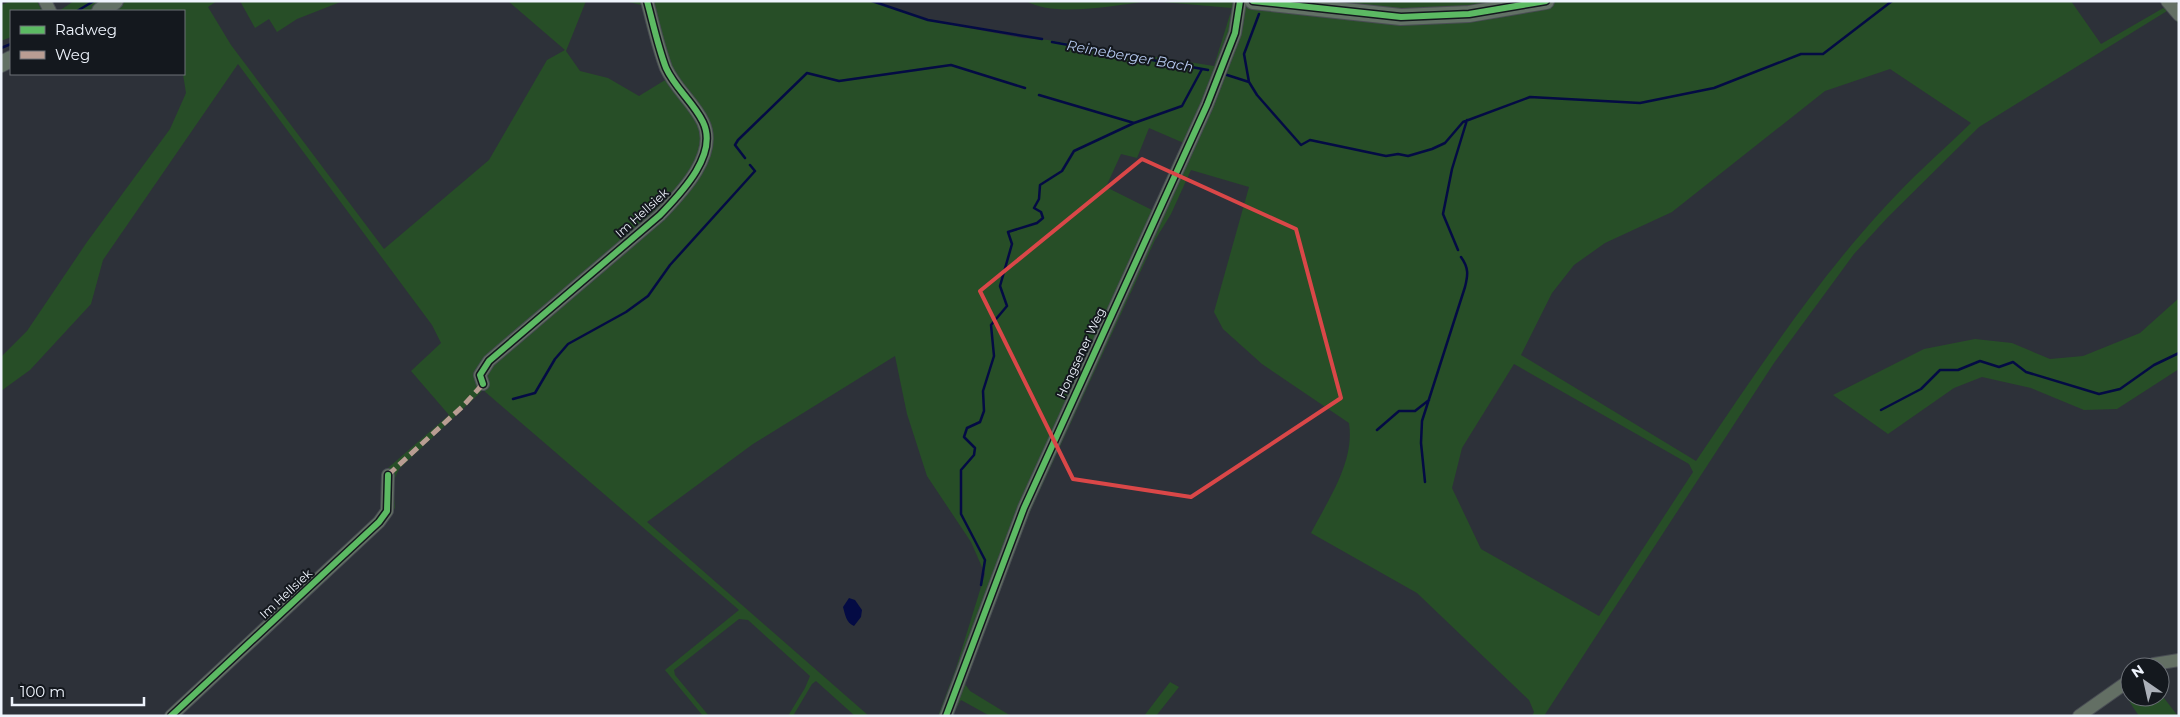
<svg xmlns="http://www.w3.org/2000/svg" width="2180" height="717" font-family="Montserrat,sans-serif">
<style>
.green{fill:#274e27;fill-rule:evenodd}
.water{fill:#040b44}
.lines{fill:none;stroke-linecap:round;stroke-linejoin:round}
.stream{stroke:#040b44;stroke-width:2.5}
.minor-casing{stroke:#494d54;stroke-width:14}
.major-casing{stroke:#494d54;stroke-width:18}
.minor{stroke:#636f64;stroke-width:12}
.major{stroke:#627165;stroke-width:16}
.quiet{stroke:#b99d93;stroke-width:5;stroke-dasharray:10 5;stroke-linecap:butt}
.cycleway-casing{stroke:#14181e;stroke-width:9}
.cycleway{stroke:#5cba63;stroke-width:6}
.marked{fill:none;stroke:#da4748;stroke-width:4;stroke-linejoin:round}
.labels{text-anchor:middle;stroke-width:4;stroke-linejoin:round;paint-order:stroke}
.street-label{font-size:12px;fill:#eff4fd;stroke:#14181e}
.water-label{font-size:14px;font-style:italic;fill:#b6caf0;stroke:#14181e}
</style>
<rect width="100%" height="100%" fill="#2d3139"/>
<path class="green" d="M12 1H37L42 11H11V37L1 41V5Z
M74 1H105L89 11H59Z
M125 1H217L208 7 231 45 384 249 489 160 547 60 565 50 508 1H586L566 51 580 71 608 78 639 96 670 77 645 6 625 1H875L937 22 1022 38 1048 40 1214 66 1232 8 1151 1H2071L2101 44 2172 3 2171 1H2179V24L2167 11 1979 127 1888 217 1854 254 1774 363 1544 716H1532L1534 712 1529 700 1417 593 1311 533C1328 500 1355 462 1349 423L1262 364 1223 329 1214 312 1249 187 1191 170 1171 214 1155 240 1029 514 965 684 970 691 1011 716H990L961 700 952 716H938L956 668 985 574 971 542 927 476 907 414 895 356 753 444 647 522 869 716H855L816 681 812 684 793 716H788L805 688 810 676 748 620 739 619 674 670 675 675 709 716H703L665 670 739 610 483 390 400 468C391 481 394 492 395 508L390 515 384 510 383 477 388 468 449 415 411 371 441 343 432 325 238 64 103 260 91 304 30 370 1 391V357L27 331 87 242 170 129 186 93 183 74 184 11H109ZM1890 69 1971 123C1942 151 1911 178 1884 208 1813 285 1755 374 1696 461L1521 355 1552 293 1574 265 1605 243 1672 212 1825 91ZM1149 128 1186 144 1156 212 1106 187 1121 154 1137 158ZM1514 364 1689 464 1693 472 1599 616 1481 549 1452 488 1462 448Z
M240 1H343L297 19 277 32 269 19 255 28Z
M1026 1H1150C1115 5 1056 18 1026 1Z
M2179 298V369L2117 409 2084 410 2031 388 1982 377 1954 388 1888 434 1833 395 1924 349 1975 339 2012 343 2050 359 2083 356 2140 333Z
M1170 682 1179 687 1156 716H1144Z
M2130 682V697H2160V693L2178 716H2139C2133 706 2120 693 2130 682Z"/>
<path class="water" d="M849 598 855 600 862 610 861 617 854 626C846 623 845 614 843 607Z"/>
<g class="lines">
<path class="stream" d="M872 1 928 20 1042 39
M77 11 94 1
M1052 42 1208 70
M1 48 11 44
M1224 74 1249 82 1257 95 1301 145 1310 140 1386 156 1398 154 1408 156 1432 149 1445 143 1463 122 1530 97 1640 103 1714 88 1801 54H1823L1892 1
M1249 82 1244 54 1259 14
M1039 95 1134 123 1182 106 1202 69
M745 158 735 145 738 140 807 73 839 81 951 65 1025 88
M1458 250 1443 214 1452 169 1467 120
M513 399 535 393 555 359 568 344 626 312 648 296 670 265 755 171 750 165
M1881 410 1921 389 1940 370H1958L1980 361 1999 367 2013 362 2026 372 2099 394 2120 389 2154 365 2179 353
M1377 430 1399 411H1415L1429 400
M1425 482 1421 443 1422 421 1465 287C1468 275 1469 268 1461 257
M981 585 985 560 961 514V470L974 455 975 448 964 437 967 428 980 422 984 411 983 391 994 356 991 325 1007 306 1000 286 1012 244 1008 232 1037 223 1043 218 1041 212 1034 208 1039 199 1040 185 1062 171 1074 151 1134 123"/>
<defs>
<path id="minor" d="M45 1 50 11
M2167 1 2179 15
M483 384 480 375 489 361 660 215C680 194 719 155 703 122 694 103 675 88 666 68 658 47 653 23 647 1
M2149 667 2154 664 2179 660
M171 716 379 522 387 511 388 475
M946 716 1024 508 1207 105 1235 33 1240 1
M2079 716 2130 680"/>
<path id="major" d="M1253 1 1401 17 1469 14 1546 1
M100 11 115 1
M1 64 11 59"/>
</defs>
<use href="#minor" class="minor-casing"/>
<use href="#major" class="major-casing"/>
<use href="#minor" class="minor"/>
<use href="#major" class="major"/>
<path class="quiet" d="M388 475 463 406 483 384"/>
<defs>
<path id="cycleway" d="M1253 1 1401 17 1469 14 1546 1
M483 384 480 375 489 361 660 215C680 194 719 155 703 122 694 103 675 88 666 68 658 47 653 23 647 1
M171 716 379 522 387 511 388 475
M946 716 1024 508 1207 105 1235 33 1240 1"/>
</defs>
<use href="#cycleway" class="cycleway-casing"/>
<use href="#cycleway" class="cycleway"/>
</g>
<path class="marked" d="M1142 159 1296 229 1341 398 1191 497 1073 479 980 291Z"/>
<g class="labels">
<g class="street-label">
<text transform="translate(642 213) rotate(-42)" y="4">Im Hellsiek</text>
<text transform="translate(1081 353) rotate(-65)" y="4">Hongsener Weg</text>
<text transform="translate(286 594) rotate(-43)" y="4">Im Hellsiek</text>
</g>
<g class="water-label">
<text transform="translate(1130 56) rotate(10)" y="5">Reineberger Bach</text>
</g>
</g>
<rect width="2180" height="717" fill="none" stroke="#eff4fd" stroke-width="5"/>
<rect x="10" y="10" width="175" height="65" fill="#14181e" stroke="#6c7077"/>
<rect x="20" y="26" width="25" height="8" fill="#5cba63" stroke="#6c7077"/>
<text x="55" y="35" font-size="15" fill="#eff4fd">Radweg</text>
<rect x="20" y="51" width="25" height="8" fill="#b99d93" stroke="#6c7077"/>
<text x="55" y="60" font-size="15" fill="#eff4fd">Weg</text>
<g transform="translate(2145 682) rotate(326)"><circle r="24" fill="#14181e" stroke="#6c7077"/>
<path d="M0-4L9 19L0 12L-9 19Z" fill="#abb0b8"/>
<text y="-8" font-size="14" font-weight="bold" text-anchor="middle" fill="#eff4fd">N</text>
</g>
<path d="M12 697v8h132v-8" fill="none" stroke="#eff4fd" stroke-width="2.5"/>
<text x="20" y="697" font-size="15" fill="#eff4fd" stroke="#14181e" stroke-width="4" paint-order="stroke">100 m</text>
</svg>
